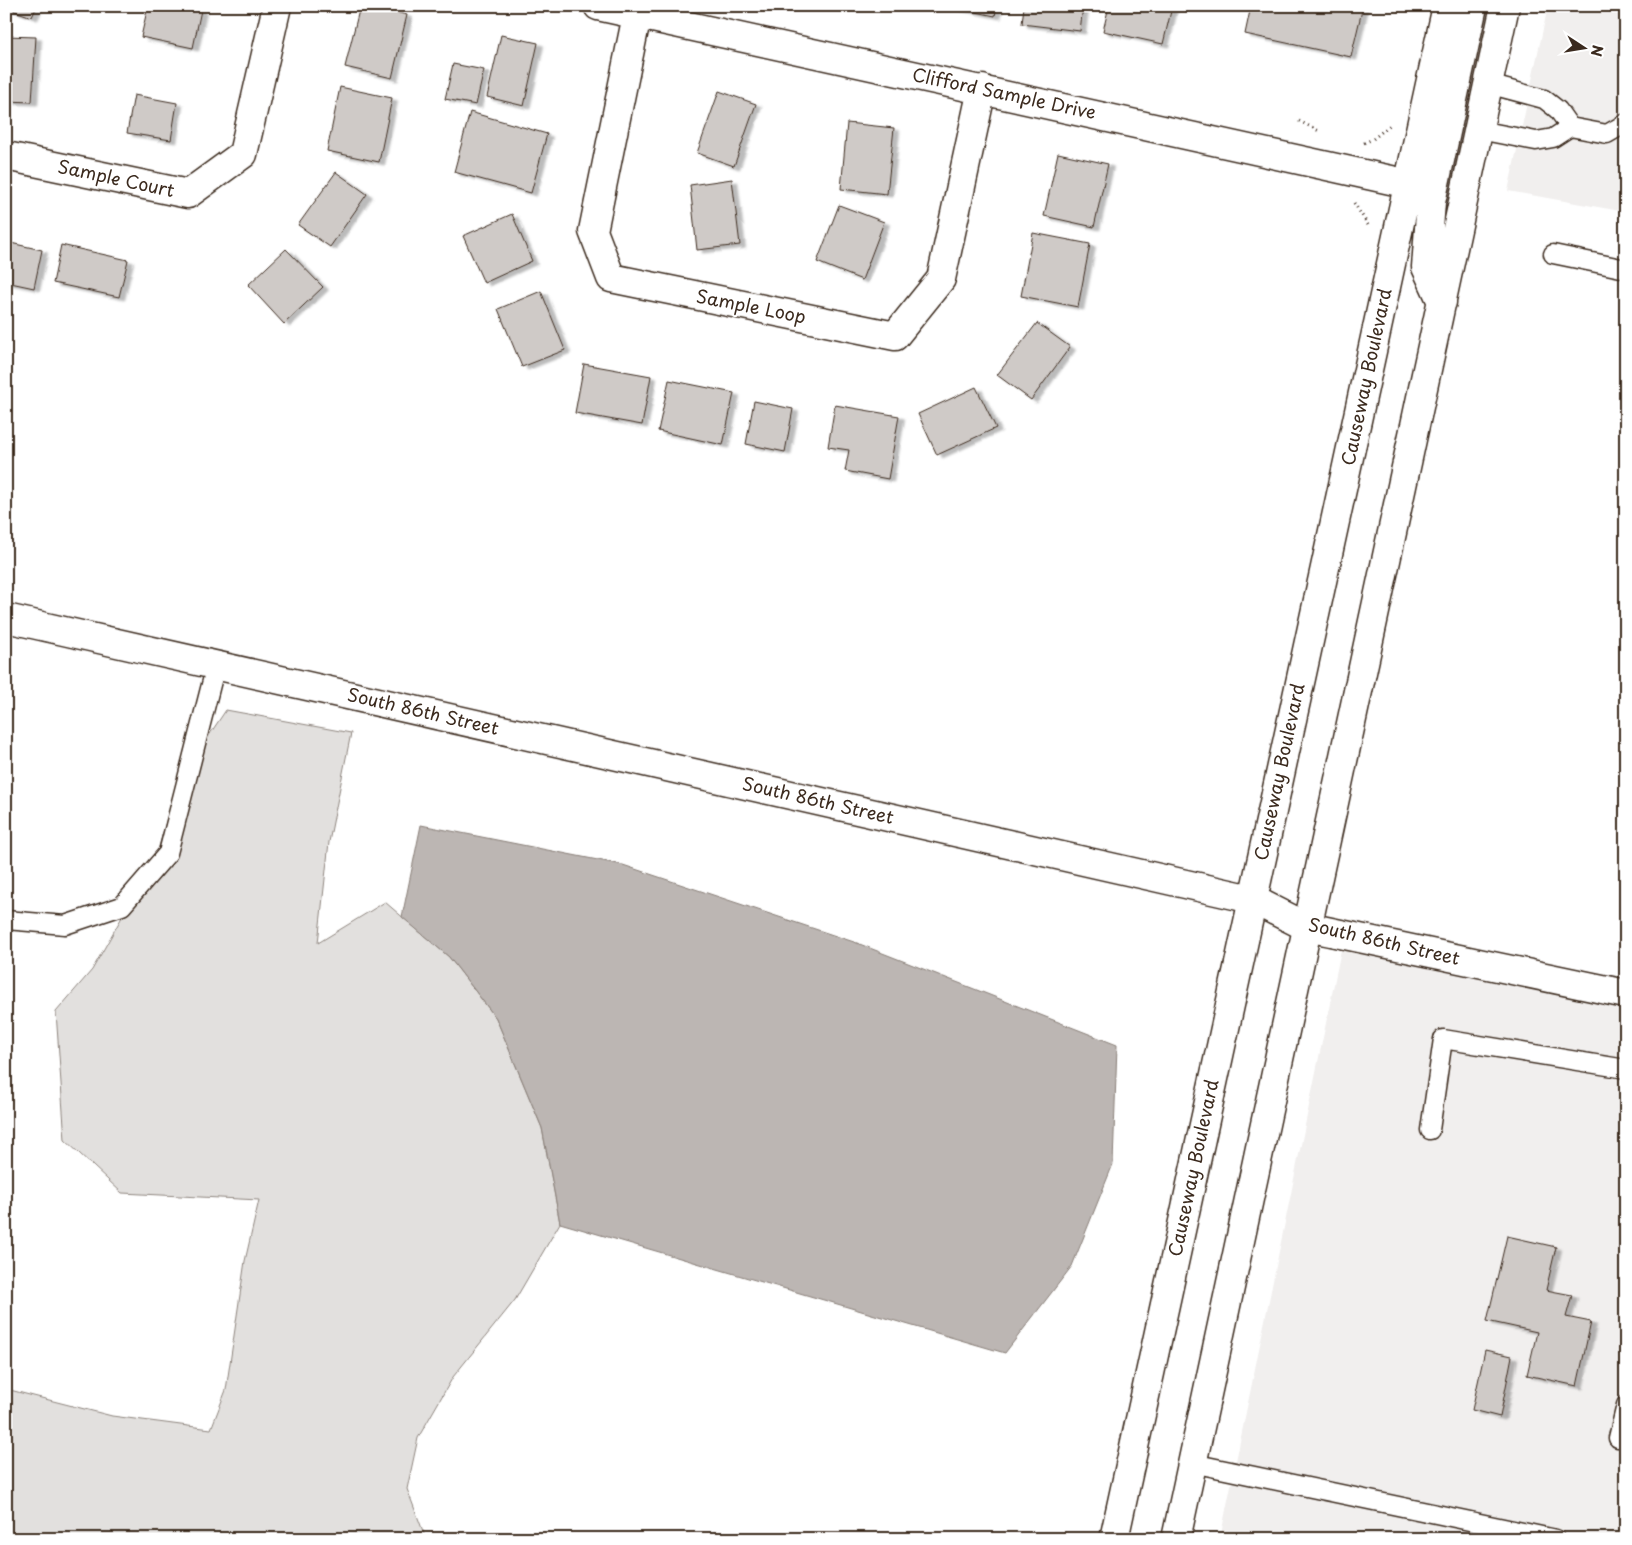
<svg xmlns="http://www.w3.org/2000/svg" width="1632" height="1545" font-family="'Playpen Sans',sans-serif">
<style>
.built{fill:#f1efee}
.green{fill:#e2e0de;stroke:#8e857e}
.water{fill:#bcb6b3;stroke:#887e77}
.building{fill:#cfcac7;stroke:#3b2a1e;filter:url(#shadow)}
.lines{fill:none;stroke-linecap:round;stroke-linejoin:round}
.lane-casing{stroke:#3b2a1e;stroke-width:21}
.street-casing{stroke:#3b2a1e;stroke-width:31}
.secondary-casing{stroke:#3b2a1e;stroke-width:31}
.path{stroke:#3b2a1e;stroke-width:3;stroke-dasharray:1 4;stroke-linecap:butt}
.lane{stroke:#fff;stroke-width:18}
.street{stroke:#fff;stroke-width:28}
.secondary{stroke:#fff;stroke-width:28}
.labels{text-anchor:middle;stroke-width:4;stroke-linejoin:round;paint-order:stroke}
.street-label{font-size:18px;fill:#3b2a1e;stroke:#fff}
</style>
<defs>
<filter id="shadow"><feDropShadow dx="5.5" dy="3" stdDeviation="1" flood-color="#0004"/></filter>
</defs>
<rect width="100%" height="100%" fill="#fff"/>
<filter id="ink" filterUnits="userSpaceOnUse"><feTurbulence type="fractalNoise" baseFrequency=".02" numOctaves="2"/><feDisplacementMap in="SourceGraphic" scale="10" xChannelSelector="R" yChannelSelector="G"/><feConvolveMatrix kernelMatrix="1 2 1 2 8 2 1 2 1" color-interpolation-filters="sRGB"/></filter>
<g filter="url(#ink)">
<path class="built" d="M1548 6H1626V212L1508 191Z
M1341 950 1626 1010V1525L1622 1539H1220Z"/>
<path class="green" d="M226 710 351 733 329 842 318 943 385 902 449 957 496 1018 542 1128 560 1223 515 1300 453 1377 418 1438 407 1489 426 1539H6V1389L112 1416 211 1429 226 1390 245 1261 259 1200 122 1193 65 1140 56 1012 92 970 156 857 177 783Z"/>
<path class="water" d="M421 825 623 865 857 943 1117 1045 1113 1164 1072 1266 1005 1353 560 1223 542 1128 496 1018 449 957 402 917Z"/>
<path class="building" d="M6 6H37L32 17 6 8Z
M148 6H182L201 10 193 48 141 37Z
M360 6H373L407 15 392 78 345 67Z
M947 6H997L995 16Z
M1024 6H1083L1080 31 1022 24Z
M1109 6 1172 7 1163 44 1103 31Z
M1251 6H1363L1351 57 1245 34Z
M501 35 538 43 524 106 487 97Z
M6 36 36 37 32 102 6 101Z
M453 64 484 70 476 105 445 99Z
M340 87 392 98 379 162 327 151Z
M719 91 756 104 734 166 697 153Z
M134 95 177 103 171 140 127 133Z
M470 112 547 134 531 193 454 172Z
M847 123 894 128 887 194 841 189Z
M1058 153 1108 164 1094 227 1044 216Z
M336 172 367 194 330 247 298 225Z
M732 179 740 245 697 250 690 185Z
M839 205 884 222 862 280 817 262Z
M512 214 532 261 484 283 463 236Z
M1033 233 1090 244 1078 307 1021 296Z
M6 242 42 250 34 288 6 282Z
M61 245 128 260 119 297 53 283Z
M286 249 323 287 284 324 248 285Z
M541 291 565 350 522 367 498 309Z
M1037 323 1070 347 1031 400 997 375Z
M584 364 651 376 642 425 575 413Z
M669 380 734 393 723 445 658 431Z
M976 387 996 428 937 455 918 414Z
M754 401 793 409 785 452 746 444Z
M835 405 899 416 888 479 845 471 849 450 828 447Z
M1507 1236 1556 1247 1546 1290 1572 1295 1566 1317 1591 1322 1577 1386 1527 1375 1537 1332 1487 1321Z
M1485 1350 1512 1356 1500 1417 1472 1410Z"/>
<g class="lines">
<defs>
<path id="lane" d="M1488 84 1544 99 1558 110 1570 127
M1479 130 1536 141 1553 138 1570 127 1607 134 1626 123
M1553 254 1626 269
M6 920 65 925 122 906 168 853 216 665
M1430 1130 1443 1039 1626 1069
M1618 1438 1626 1405
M1192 1463 1556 1539"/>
<path id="street" d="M598 6 1409 184
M637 15 593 231 611 278 895 336 941 279 982 89
M6 156 188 194 243 154 277 6
M6 618 1252 899 1307 927 1626 994"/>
<path id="secondary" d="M1442 302 1426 267 1431 202 1473 6
M1114 1539 1447 6
M1176 1539 1505 6"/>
</defs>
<use href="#lane" class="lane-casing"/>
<use href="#street" class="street-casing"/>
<use href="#secondary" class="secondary-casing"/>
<path class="path" d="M1299 121 1321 132
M1364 143 1373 139 1390 125
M1354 203 1368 225"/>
<use href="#lane" class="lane"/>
<use href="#street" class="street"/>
<use href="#secondary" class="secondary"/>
</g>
</g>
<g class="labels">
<g class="street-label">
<text transform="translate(1004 94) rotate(12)" y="6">Clifford Sample Drive</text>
<text transform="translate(116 179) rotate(12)" y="6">Sample Court</text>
<text transform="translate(751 307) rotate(11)" y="6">Sample Loop</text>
<text transform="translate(1367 377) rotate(-78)" y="6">Causeway Boulevard</text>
<text transform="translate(423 712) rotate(13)" y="6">South 86th Street</text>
<text transform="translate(1280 772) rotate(-78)" y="6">Causeway Boulevard</text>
<text transform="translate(818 801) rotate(13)" y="6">South 86th Street</text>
<text transform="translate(1384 942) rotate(13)" y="6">South 86th Street</text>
<text transform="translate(1194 1168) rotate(-78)" y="6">Causeway Boulevard</text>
</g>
</g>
<rect width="1632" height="1545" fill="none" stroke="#fff" stroke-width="25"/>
<rect x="12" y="12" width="1607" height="1520" fill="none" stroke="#3b2a1e" stroke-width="2" filter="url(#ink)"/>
<g transform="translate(1584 48) rotate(102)" stroke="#ffffff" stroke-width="4" paint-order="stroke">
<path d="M0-4L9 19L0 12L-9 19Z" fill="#3b2a1e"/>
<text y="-8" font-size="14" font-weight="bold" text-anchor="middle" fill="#3b2a1e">N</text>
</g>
</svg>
